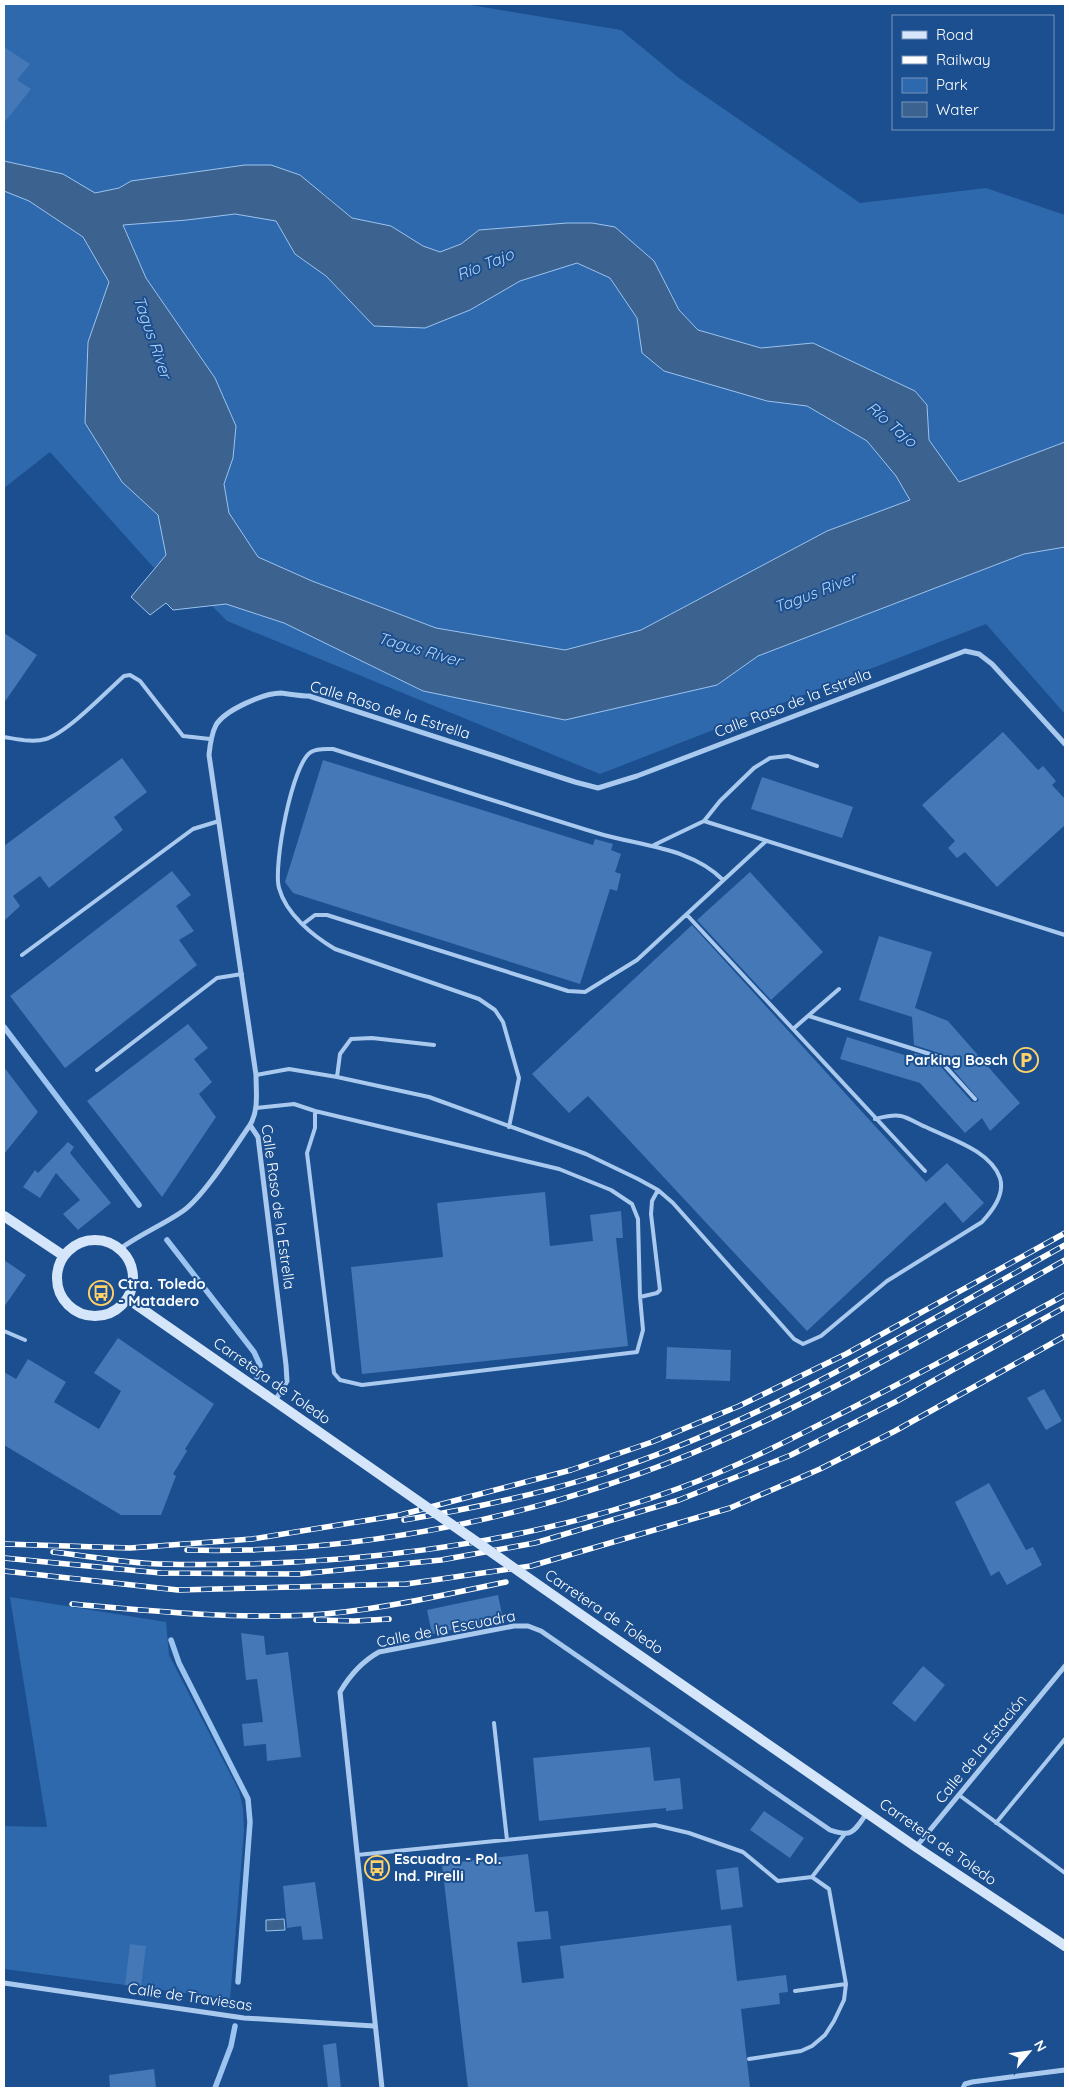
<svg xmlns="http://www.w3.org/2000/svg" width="1069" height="2092" font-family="Quicksand,sans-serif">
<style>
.green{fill:#2e69ad}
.water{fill:#3c6290;stroke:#9cc4f0;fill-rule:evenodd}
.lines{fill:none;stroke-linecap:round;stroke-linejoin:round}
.stream{stroke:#9cc4f0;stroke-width:5.5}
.building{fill:#4478b7}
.lane{stroke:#a9c9ee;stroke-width:4}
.street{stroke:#a9c9ee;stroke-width:5}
.secondary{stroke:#d6e6fa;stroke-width:10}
.rail-casing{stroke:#fff;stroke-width:5.5}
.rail{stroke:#1b4f8f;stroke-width:4;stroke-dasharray:11;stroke-linecap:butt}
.secondary-bridge{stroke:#d6e6fa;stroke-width:10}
.labels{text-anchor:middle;stroke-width:4;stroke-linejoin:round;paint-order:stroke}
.street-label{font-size:15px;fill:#fff;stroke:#1b4f8f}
.poi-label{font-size:15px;font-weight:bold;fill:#fff;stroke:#1b4f8f;text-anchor:start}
.water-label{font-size:16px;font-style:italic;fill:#b5d3f5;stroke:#1b4f8f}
</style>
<rect width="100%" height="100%" fill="#1b4f8f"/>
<path class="green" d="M4 4H464L621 30 679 78 860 203 986 188 1065 215V442L959 482 929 440 927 405 915 391 813 343 761 348 698 330 679 310 654 261 592 223 480 230 461 244 440 252 423 246 391 226 352 218 323 193 271 165H245L131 181 119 188 94 193 63 174 4 161Z
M4 191 29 201 83 237 109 282 88 342 85 423 122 482 158 515 166 555 154 568 50 452 4 488Z
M235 214 276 221 295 254 326 276 374 326 470 310 520 281 576 263 610 278 637 318 642 353 767 401 807 406 867 441 896 476 910 500 827 531 641 630 565 650 436 628 312 581 258 557 229 513 224 484 233 458 236 425 215 378 146 278 123 224 187 220Z
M1065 547V714L986 624 600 774 227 621 211 605 226 604 284 623 423 691 717 685 758 656 1024 554Z
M10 1597 166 1622 169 1655 239 1791 243 1808 244 1831 230 1999 4 1969V1826L47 1827Z"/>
<path class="water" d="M4 161 63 174 95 193 119 188 131 181 245 165H271L300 175 352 218 391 226 423 246 440 252 461 244 479 230 567 223H592L615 227 654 261 679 310 698 330 761 348 813 343 915 391 927 405 929 440 959 482 1065 442V547L1024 554 758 656 717 685 565 720 423 691 284 623 226 604 173 610 166 603 150 615 131 597 166 555 158 515 122 482 85 423 88 342 109 282 83 237 29 201 4 191ZM235 214 276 221 295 254 326 276 374 326 425 328 470 310 520 281 577 263 610 278 637 318 642 353 664 371 767 401 807 406 867 441 896 476 910 500 827 531 641 630 565 650 436 628 312 581 258 557 229 513 224 484 233 458 236 426 215 378 146 278 123 225 187 220Z
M284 1919 285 1930 266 1931V1920Z"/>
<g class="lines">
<path class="stream" d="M4 1027 139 1205
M167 1240 254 1352 260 1365 257 1377
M171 1640 179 1663 248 1799 250 1822 238 1982
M215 2088 231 2046 235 2026"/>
</g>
<path class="building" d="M4 47 30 64 17 80 31 89 4 123Z
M4 633 37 655 4 703Z
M1003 732 1038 770 1043 766 1056 781 1052 785 1065 799V825L997 887 965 852 957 858 948 848 955 841 922 805Z
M122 758 147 792 114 817 123 830 49 888 40 876 13 896 20 906 4 921V846Z
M323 760 593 845 595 839 613 844 611 850 621 854 615 872 621 874 617 891 610 889 580 984 293 893 285 882Z
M762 777 853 807 842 838 751 809Z
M172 871 191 895 176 906 194 931 179 940 197 965 65 1068 10 996Z
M750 872 823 952 771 1000 697 920Z
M692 925 926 1182 947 1163 984 1203 963 1223 945 1202 807 1331 588 1096 569 1113 532 1074Z
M879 936 932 952 915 1008 948 1021 1020 1103 990 1131 982 1118 965 1133 920 1083 840 1059 847 1037 914 1058V1053L934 1059 972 1102H976L979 1100 939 1053 914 1045 912 1017 859 1000Z
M188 1024 208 1048 194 1059 212 1082 199 1094 216 1117 162 1197 87 1101Z
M4 1067 38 1112 4 1154Z
M68 1142 74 1147 70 1153 111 1203 78 1230 63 1214 80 1200 56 1173 40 1198 23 1187 35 1170 38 1173Z
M545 1192 550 1246 593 1241 590 1215 621 1211 623 1238H616L628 1346 362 1374 351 1267 443 1257 437 1203Z
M4 1260 26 1275 4 1307Z
M118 1338 214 1404 185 1449 187 1451 173 1474 176 1476 161 1515H121L4 1445V1372L16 1379 28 1359 66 1382 54 1402 99 1429 121 1391 94 1373Z
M667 1347 731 1350 730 1381 666 1379Z
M1044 1389 1062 1421 1046 1430 1027 1398Z
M989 1483 1026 1550 1033 1547 1042 1565 1007 1585 999 1571 991 1576 955 1502Z
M498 1595 503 1619 432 1634 427 1610Z
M241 1633 264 1636 266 1655 288 1652 301 1757 267 1761 266 1744 244 1746 242 1724 263 1722 257 1679 246 1680Z
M923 1666 945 1685 915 1722 892 1703Z
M650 1747 654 1781 680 1778 683 1809 666 1811V1808L539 1821 533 1758Z
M764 1811 804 1838 790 1858 750 1830Z
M528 1854 535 1912 548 1911 551 1939 517 1942 522 1983 564 1978 560 1946 731 1925 737 1981 786 1975 788 1992 779 1993 780 2004 741 2009 750 2087 468 2088 442 1864Z
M738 1867 743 1907 721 1910 716 1870Z
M315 1882 323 1939 303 1940 301 1926 287 1928 283 1886Z
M130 1944 146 1946 141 1987 125 1985Z
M336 2043 341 2088H328L323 2045Z
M154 2069 156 2088H110L109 2075Z"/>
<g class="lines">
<path class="lane" d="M4 737C17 739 33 743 46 739 68 732 105 693 124 676L130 675 140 681 183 736 210 739
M704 821 1065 935
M654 845 704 821 720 801 754 768 770 758 788 756 817 766
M687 915 925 1171
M303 924 315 915H327L568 991 585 992 637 960 766 841
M22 955 193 829 219 821
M809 1016 936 1056 975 1099
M793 1029 839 989
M97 1070 217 978 242 974
M256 1075 289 1069 337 1077 429 1097 586 1154 638 1179 658 1190 673 1203 794 1339 803 1344 821 1336 887 1281 982 1222C992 1211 1005 1195 1000 1178 990 1150 950 1139 926 1127 918 1124 910 1118 901 1116 893 1114 883 1117 875 1119
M337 1077 340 1054 351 1039 372 1038 434 1045
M256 1108 294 1104 315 1111 559 1169 611 1190 632 1204 638 1219 640 1297 657 1293 660 1290 651 1214 652 1201 658 1190
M315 1111V1128L307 1153 334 1373 340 1380 362 1385 637 1352 643 1330 640 1297
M509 1127 519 1078 503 1022 495 1010 479 999 335 949C313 936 286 914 279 888 273 866 292 763 311 752 317 748 326 749 333 749 421 777 509 806 597 833 639 846 691 847 723 880
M4 1331 25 1340
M494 1723 507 1840
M959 1795 1065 1873
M996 1823 1065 1739
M357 1855 655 1825 689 1833 743 1852 778 1881 812 1877 829 1889 846 1984 844 2000 834 2021 825 2035 812 2046 801 2051 749 2059
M812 1877 844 1835
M795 1991 846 1984"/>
<path class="street" d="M120 1249C140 1234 163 1225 183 1211 204 1196 234 1148 250 1125
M275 1401 287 1381 286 1365 258 1137 250 1125C259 1110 256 1092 256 1075L209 755C210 744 211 735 216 725 225 710 264 693 281 693 290 694 300 696 309 696L575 782 598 788 637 776 965 651 979 654 992 664 1065 744
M916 1847 1065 1666
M4 1983 244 2018 374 2026
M382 2088 340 1692C350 1675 361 1662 379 1652L514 1626H528L541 1631 830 1830C853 1838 854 1831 867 1813
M963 2088 965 2084 972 2082 1065 2070"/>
<path class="secondary" d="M4 1216 64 1256
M57 1278a38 38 0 1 1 76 0a38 38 0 1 1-76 0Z
M128 1299 266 1395
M603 1630 916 1847 1065 1946"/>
<defs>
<path id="rail" d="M404 1520C470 1509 537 1495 602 1474 766 1421 915 1328 1065 1245
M4 1544 130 1548 252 1539 400 1515 571 1470 652 1442 739 1406 846 1354 1065 1233
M187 1550C364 1555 553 1514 714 1444 835 1392 950 1324 1065 1260
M53 1552C88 1556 124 1563 160 1564 330 1568 517 1548 677 1489 738 1467 795 1437 852 1408 924 1371 995 1333 1065 1295
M4 1558 161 1573 299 1574 441 1560 535 1543 679 1500 791 1455 897 1401 1065 1307
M4 1571 178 1590 406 1584 531 1566 730 1508 820 1469 895 1431 1065 1336
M72 1604C152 1611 231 1619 311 1615 376 1611 442 1595 506 1582
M316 1620 354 1621 389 1619"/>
</defs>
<use href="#rail" class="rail-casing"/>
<use href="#rail" class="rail"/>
<path class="secondary-bridge" d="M266 1395 603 1630"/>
</g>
<defs>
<symbol id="parking-ring" viewBox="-11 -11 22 22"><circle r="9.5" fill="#1b4f8f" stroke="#ffd166" stroke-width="1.5"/><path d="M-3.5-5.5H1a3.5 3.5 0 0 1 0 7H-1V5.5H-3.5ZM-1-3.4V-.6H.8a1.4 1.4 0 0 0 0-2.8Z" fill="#ffd166"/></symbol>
<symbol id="bus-ring" viewBox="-11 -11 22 22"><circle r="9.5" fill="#1b4f8f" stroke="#ffd166" stroke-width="1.5"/><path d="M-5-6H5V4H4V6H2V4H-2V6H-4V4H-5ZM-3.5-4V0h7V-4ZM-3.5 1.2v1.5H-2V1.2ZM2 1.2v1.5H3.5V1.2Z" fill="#ffd166"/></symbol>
</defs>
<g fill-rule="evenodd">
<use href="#parking-ring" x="1012" y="1046" width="28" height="28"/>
<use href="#bus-ring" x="87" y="1279" width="28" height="28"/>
<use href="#bus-ring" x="363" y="1854" width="28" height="28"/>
</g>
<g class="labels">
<g class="street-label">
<text transform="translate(793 703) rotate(-21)" y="5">Calle Raso de la Estrella</text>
<text transform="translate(390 710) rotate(17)" y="5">Calle Raso de la Estrella</text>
<text transform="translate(278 1207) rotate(82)" y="5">Calle Raso de la Estrella</text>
<text transform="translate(272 1381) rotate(35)" y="5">Carretera de Toledo</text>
<text transform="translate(604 1612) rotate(34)" y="5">Carretera de Toledo</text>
<text transform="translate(446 1629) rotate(-11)" y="5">Calle de la Escuadra</text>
<text transform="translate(981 1749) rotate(-51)" y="5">Calle de la Estación</text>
<text transform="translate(938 1842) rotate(35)" y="5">Carretera de Toledo</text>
<text transform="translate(190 1997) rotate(8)" y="5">Calle de Traviesas</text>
</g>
<g class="poi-label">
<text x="1008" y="1065" text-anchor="end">Parking Bosch</text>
<text x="118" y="1289">Ctra. Toledo<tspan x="118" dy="17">- Matadero</tspan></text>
<text x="394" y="1864">Escuadra - Pol.<tspan x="394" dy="17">Ind. Pirelli</tspan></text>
</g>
<g class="water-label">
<text transform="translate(485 264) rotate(-22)" y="6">Río Tajo</text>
<text transform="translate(153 337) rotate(71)" y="6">Tagus River</text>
<text transform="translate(892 424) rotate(41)" y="6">Río Tajo</text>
<text transform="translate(815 592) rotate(-21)" y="6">Tagus River</text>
<text transform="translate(420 649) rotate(16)" y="6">Tagus River</text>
</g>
</g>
<rect width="1069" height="2092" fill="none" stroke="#ffffff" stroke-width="10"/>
<rect x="892" y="15" width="162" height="115" fill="#1b4f8f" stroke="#7695bc"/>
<rect x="902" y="31" width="25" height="8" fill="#d6e6fa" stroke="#7695bc"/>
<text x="936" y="40" font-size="15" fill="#ffffff">Road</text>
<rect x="902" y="56" width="25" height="8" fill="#ffffff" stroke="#7695bc"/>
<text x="936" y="65" font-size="15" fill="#ffffff">Railway</text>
<rect x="902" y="78" width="25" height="15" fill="#2e69ad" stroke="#7695bc"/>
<text x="936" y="90" font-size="15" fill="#ffffff">Park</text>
<rect x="902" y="102" width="25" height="15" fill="#3c6290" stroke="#7695bc"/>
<text x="936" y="115" font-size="15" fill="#ffffff">Water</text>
<g transform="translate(1029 2052) rotate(61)" stroke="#1b4f8f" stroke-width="4" paint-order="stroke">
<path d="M0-4L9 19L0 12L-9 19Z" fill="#ffffff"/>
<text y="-8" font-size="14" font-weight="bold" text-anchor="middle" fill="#ffffff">N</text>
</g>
</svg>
